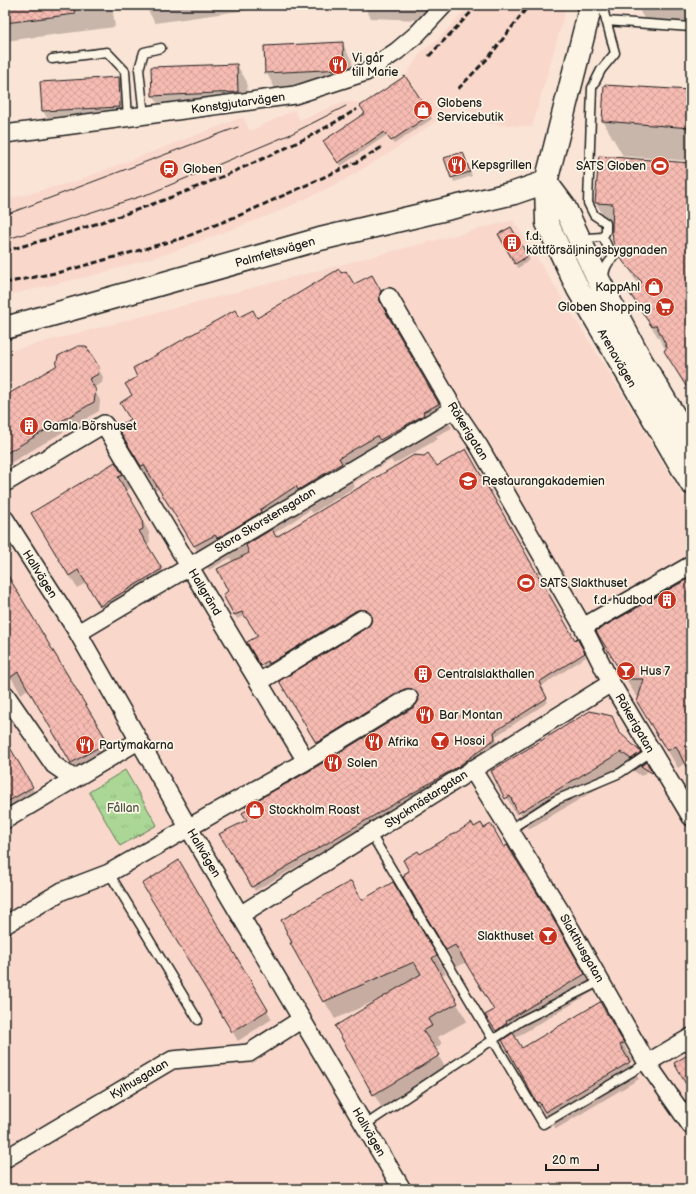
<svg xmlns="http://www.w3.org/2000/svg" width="696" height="1194" font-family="'Balsamiq Sans',sans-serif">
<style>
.built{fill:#f9d8cb}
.park{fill:url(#park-tufts);stroke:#647a59}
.shadow{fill:#0003;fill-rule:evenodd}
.building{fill:url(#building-cross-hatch);stroke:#1c1c1c}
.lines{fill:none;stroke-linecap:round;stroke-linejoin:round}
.lane-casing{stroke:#1c1c1c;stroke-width:11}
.street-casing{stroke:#1c1c1c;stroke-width:20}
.secondary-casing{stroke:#1c1c1c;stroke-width:25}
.lane{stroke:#fcf5e5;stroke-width:8}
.street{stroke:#fcf5e5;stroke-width:17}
.secondary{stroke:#fcf5e5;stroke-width:22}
.tram{stroke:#1c1c1c;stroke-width:1}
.rail{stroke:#1c1c1c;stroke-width:3;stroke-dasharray:6 3;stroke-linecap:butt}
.labels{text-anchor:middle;stroke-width:3.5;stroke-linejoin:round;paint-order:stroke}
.poi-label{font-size:12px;fill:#1c1c1c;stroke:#fcf5e5;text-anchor:start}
.street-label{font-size:12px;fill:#1c1c1c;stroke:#fcf5e5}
.park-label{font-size:12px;fill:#475441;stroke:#fcf5e5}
</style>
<defs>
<pattern id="park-tufts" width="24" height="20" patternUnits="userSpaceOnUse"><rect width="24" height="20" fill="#abd796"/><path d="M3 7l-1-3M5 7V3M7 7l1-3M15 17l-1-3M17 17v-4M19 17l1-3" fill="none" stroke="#93b881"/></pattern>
<pattern id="building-cross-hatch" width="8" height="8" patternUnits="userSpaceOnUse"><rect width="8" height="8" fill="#f6bbb2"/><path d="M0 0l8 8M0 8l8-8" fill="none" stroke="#d2a098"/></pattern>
</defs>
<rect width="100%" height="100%" fill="#fae4d6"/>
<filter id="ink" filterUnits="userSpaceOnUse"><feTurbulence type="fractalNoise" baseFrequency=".025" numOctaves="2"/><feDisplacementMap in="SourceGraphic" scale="8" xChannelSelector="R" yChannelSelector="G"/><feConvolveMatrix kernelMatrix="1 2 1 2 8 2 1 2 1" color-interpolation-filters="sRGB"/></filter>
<g filter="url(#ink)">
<path class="built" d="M470 5H567L532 127 482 123 464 102 394 150 343 181 280 211 172 252 98 274 5 296V200L76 181 243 117 250 131 294 110 300 120 344 102H358L363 111 405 76 422 51 437 40Z
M513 220 620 390 691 510V1189H5V352Z"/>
<path class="park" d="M125 770 157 825 120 846 89 792Z"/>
<path class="shadow" d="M5 5H112L115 27 5 41Z
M145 5H276V6L155 23Z
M363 5H444L443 19 441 21 371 18Z
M636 5H691V29L648 25Z
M342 43 352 61 354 86 276 90 266 72Z
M237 65 247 82 248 109 163 113 153 95Z
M118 78 128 95 130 124 53 128 43 111Z
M691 91V161L623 156 603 121Z
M430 115 432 119 394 144 387 135 341 166 327 145Z
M463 153 472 176 454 182 446 159Z
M691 164V395L666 350 629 291 638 285 617 248 613 232 596 203Z
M511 228 530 260 518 268 500 235Z
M341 274 353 286 372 277 395 316 392 321 394 327 452 428 436 436 438 439 394 464 391 460 353 483 355 487 313 513 310 510 273 534 276 538 575 641 579 644 586 657 540 687 548 702 496 736 497 743 461 770 255 891 221 835 248 821 312 770 415 707 420 698 417 693H407L319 746 281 682 368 628 372 624V616L370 614H359L272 668 271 665 264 669 248 643 259 637 245 616 237 619 224 595 229 591 233 563 230 558 209 570 159 489 156 490 132 451 131 419 239 319H257ZM250 551 251 553 242 558V556Z
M86 347 103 377 102 383 93 388 100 400 99 411 5 466V397L56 367Z
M115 464 130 488 125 491 149 532 150 542 146 544 169 582 108 619 86 583 77 588 40 526Z
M5 573 116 759 81 779 29 688 21 694 5 667Z
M691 578V775L685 763 678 768 648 719 640 696H636L598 631Z
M611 717 622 736 640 753 650 770 641 776 631 769 529 829 520 813 516 815 493 771Z
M5 741 42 805 5 826Z
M473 829 484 830 504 848 552 918 594 991 515 1038 521 1049 600 1003 633 1061 629 1063 639 1079 556 1129 550 1119 548 1120 486 1015 495 1010 466 962 457 967 404 877 411 871 420 855Z
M178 861 272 1019 238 1041 148 893Z
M393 884 446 973 441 976 467 1021 438 1037 442 1044 434 1049 449 1073 384 1112 374 1094 377 1000 335 1019 291 944Z"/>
<path class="building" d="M5 5H74L75 14 5 23Z
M343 42 344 69 265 73 264 46Z
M237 64 238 92 152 96 151 67Z
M405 76 431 114 391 141 384 132 338 163 323 141 365 113 360 106Z
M119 77 120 107 42 111 40 82Z
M604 85 691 90V128L602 121Z
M463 152 470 172 451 178 444 158Z
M599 156 691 163V394L664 351 667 347 656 325 652 327 628 291 642 282 624 263 621 258 623 254 622 250 616 248 613 242 612 229 613 204 595 203Z
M511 227 528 256 515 264 498 234Z
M339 269 341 273 346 271 354 284 372 275 381 291 379 297 380 302 439 404 423 412 424 415 380 440 377 436 339 458 342 463 298 490 296 486 260 510 261 512 222 536 217 538 215 535 194 546 144 465 141 466 117 427 130 419 120 403 132 395 125 384 137 377 133 368 235 310 239 317 253 310 257 318Z
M78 346H86L99 367 98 374 89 379 96 390 94 402 5 454V396L56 366 58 356Z
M466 449 575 640 577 638 585 653 539 682 547 698 494 732 495 739 459 766 252 887 219 834 247 820 242 813 250 808 248 805 311 770 414 707 418 702 419 697 413 689H404L316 743 279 681 367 628 371 623V614L366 610H357L269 664 267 661 260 666 247 642 258 636 242 612 234 615 223 595 228 591 217 569 249 553 246 545 272 529 276 537 414 455 424 456 428 453 437 466Z
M115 462 123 475 118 477 142 518 143 529 139 531 162 569 100 606 78 570 69 576 31 513Z
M5 571 108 742 71 763 18 672 10 678 5 669Z
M691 577V777L676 746 667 751 637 702 644 679H625L596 631Z
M590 711 612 716 619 732 641 752 631 759 621 752 518 813 510 796 505 799 491 771Z
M5 739 33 787 5 803Z
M646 762 653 772 652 773 641 766Z
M472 823 474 827 481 823 484 828 491 824 504 847 507 845 552 917 585 974 506 1021 507 1023 496 1031 485 1015 494 1010 455 945 446 950 403 877 405 876 404 874 409 871 403 860 418 851 420 854Z
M179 860 268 1010 232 1032 142 884Z
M351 881 362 900 393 882 437 955 432 958 458 1003 428 1019 432 1026 423 1031 440 1055 373 1095 335 1026 421 974 414 962 323 1002 290 943H292L281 920Z
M600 1002 624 1043 620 1045 630 1062 545 1112 539 1102 537 1103 502 1040 513 1033 522 1048Z
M691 1053V1093L674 1063Z"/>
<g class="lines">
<defs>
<path id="lane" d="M602 5 615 53 601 70 592 88 588 203 594 215 606 223V231L603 237
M606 21 691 27
M52 59 107 52 125 71 128 119
M144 116 139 69 144 52 161 48
M581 236 587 238 603 237 613 258
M604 279C604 266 609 261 618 253
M509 830 556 800 620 773 651 752
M371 834 543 1124 647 1063
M109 873 198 1020
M365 1125 521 1021 601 981"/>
<path id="street" d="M5 134 295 95 366 72 397 51 417 34 444 5
M389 297 454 409 479 446 583 627 611 683 691 817
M5 483 104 424 306 761
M5 519 78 633 188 827 402 1189
M583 627 691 565
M78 633 454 409
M259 682 362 619
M5 694 54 765 73 778
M472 769 561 912 647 1063 691 1126
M5 820 138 741
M240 915 611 683
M5 925 62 891 109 873 306 761 409 698
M647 1063 691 1037
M5 1159 172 1060 249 1053 302 1019"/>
<path id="secondary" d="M591 5 546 182 547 223 578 289 691 483
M546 182 564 206 598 279 642 362 691 444
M5 328 320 239 514 193 546 182"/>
</defs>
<use href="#lane" class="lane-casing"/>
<use href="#street" class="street-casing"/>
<use href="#secondary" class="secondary-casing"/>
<use href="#lane" class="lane"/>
<use href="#street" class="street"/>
<use href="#secondary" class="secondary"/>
<path class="tram" d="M5 215 238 127
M5 240 151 193 291 134 346 106"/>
<path class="rail" d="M429 56 478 5
M458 89 489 57 529 5
M5 251C86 229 165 202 242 168 283 150 319 133 357 109
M5 283 65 271 183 238 245 213 357 162 384 146"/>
</g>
</g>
<defs>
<symbol id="restaurant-disc" viewBox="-11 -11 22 22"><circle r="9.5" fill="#c8321e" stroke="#fcf5e5"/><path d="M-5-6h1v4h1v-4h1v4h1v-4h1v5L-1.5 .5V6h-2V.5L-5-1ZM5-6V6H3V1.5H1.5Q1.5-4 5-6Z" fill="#fff"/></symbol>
<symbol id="shop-disc" viewBox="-11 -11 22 22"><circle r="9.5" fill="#c8321e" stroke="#fcf5e5"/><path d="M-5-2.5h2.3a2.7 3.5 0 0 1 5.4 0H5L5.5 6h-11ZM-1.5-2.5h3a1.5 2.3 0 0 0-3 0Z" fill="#fff"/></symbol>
<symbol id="stadium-disc" viewBox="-11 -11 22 22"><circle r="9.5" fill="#c8321e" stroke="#fcf5e5"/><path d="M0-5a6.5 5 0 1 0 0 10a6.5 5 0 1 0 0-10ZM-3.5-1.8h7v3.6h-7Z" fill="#fff"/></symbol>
<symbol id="station-disc" viewBox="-11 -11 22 22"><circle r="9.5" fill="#c8321e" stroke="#fcf5e5"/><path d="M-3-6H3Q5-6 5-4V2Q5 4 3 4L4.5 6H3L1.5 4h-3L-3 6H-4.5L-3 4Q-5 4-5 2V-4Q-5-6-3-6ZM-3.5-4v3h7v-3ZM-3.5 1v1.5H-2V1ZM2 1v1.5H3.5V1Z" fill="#fff"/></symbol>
<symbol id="building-disc" viewBox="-11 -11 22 22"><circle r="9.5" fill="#c8321e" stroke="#fcf5e5"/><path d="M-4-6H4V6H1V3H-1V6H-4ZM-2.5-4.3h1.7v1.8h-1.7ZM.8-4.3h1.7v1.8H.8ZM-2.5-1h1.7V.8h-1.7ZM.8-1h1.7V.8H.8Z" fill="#fff"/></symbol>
<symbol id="supermarket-disc" viewBox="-11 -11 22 22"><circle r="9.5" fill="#c8321e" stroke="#fcf5e5"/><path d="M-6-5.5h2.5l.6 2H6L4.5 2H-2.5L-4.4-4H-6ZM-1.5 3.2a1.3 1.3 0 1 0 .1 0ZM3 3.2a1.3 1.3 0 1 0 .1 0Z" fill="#fff"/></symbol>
<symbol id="school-disc" viewBox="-11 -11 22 22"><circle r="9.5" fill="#c8321e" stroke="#fcf5e5"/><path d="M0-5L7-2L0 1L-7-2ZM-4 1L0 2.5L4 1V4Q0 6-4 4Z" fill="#fff"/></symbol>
<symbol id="bar-disc" viewBox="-11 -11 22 22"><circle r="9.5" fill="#c8321e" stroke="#fcf5e5"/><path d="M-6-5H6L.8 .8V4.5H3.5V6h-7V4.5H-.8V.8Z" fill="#fff"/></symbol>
</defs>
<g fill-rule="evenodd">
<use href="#restaurant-disc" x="327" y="54" width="22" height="22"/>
<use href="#shop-disc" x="412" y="99" width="22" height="22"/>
<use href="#restaurant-disc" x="446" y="154" width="22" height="22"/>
<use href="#stadium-disc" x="649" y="155" width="22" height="22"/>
<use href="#station-disc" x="158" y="158" width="22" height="22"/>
<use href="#building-disc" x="501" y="232" width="22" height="22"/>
<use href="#shop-disc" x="643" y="276" width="22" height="22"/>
<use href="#supermarket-disc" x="654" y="296" width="22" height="22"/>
<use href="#building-disc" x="18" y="415" width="22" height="22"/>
<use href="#school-disc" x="457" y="470" width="22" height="22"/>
<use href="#stadium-disc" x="515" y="572" width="22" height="22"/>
<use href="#building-disc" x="656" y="589" width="22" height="22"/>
<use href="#bar-disc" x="615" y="660" width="22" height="22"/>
<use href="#building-disc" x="412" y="663" width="22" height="22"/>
<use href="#restaurant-disc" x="414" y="704" width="22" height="22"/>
<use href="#bar-disc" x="429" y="730" width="22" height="22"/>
<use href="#restaurant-disc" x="363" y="731" width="22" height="22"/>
<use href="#restaurant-disc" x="74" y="734" width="22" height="22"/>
<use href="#restaurant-disc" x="322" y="752" width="22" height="22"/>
<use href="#shop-disc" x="244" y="799" width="22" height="22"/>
<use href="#bar-disc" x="537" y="925" width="22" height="22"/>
</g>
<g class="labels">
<g class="poi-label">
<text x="352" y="62">Vi går<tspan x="352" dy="14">till Marie</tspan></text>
<text x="437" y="107">Globens<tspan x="437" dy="14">Servicebutik</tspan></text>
<text x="471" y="169">Kepsgrillen</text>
<text x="646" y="170" text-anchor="end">SATS Globen</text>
<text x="183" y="173">Globen</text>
<text x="526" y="240">f.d.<tspan x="526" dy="14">köttförsäljningsbyggnaden</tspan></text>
<text x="640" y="291" text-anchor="end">KappAhl</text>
<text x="651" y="311" text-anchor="end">Globen Shopping</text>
<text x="43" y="430">Gamla Börshuset</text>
<text x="482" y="485">Restaurangakademien</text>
<text x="540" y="587">SATS Slakthuset</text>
<text x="653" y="604" text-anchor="end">f.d. hudbod</text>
<text x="640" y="675">Hus 7</text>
<text x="437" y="678">Centralslakthallen</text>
<text x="439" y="719">Bar Montan</text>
<text x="454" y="745">Hosoi</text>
<text x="388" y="746">Afrika</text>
<text x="99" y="749">Partymakarna</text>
<text x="347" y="767">Solen</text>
<text x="269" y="814">Stockholm Roast</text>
<text x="534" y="940" text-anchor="end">Slakthuset</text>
</g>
<g class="street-label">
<text transform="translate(238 103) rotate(-8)" y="4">Konstgjutarvägen</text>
<text transform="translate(275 252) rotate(-16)" y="4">Palmfeltsvägen</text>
<text transform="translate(617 358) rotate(60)" y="4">Arenavägen</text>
<text transform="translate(468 431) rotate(58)" y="4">Rökerigatan</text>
<text transform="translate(265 520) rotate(-31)" y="4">Stora Skorstensgatan</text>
<text transform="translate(40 574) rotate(58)" y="4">Hallvägen</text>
<text transform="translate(205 592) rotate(59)" y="4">Hallgränd</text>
<text transform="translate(635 723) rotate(60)" y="4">Rökerigatan</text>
<text transform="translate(426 799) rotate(-33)" y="4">Styckmästargatan</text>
<text transform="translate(204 853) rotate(59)" y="4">Hallvägen</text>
<text transform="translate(582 948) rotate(60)" y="4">Slakthusgatan</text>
<text transform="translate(139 1079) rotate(-31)" y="4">Kylhusgatan</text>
<text transform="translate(369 1132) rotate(60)" y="4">Hallvägen</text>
</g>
<g class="park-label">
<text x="123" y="812">Fållan</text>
</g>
</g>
<rect width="696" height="1194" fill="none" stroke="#fcf5e5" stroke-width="20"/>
<rect x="10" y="10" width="676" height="1174" fill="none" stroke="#1c1c1c" stroke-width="1.5" filter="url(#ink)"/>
<path d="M546 1164v6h52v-6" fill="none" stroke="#1c1c1c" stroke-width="2"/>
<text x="552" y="1164" font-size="12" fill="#1c1c1c" stroke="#fcf5e5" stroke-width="3" paint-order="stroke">20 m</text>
</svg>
